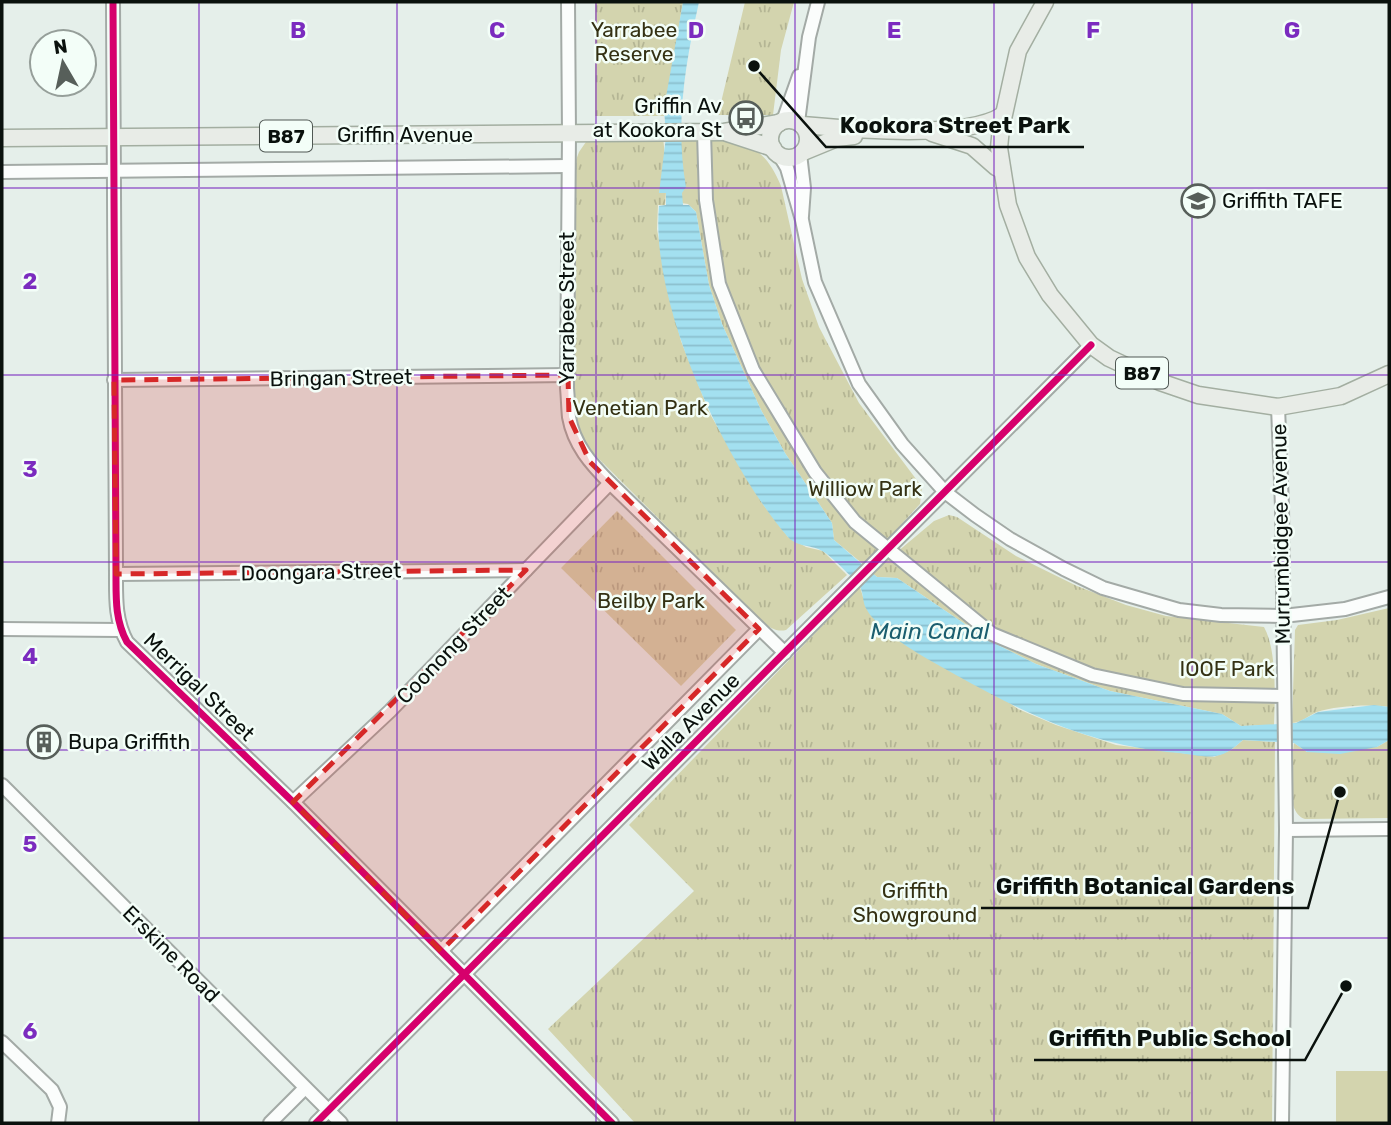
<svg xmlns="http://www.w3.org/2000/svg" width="1391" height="1125" viewBox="0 0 1391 1125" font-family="Rubik,sans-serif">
	<defs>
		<pattern id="park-tufts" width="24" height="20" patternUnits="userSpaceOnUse" patternTransform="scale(1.75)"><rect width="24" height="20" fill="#d3d4ae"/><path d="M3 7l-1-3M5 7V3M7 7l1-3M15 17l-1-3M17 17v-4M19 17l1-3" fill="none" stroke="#b4b594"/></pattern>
		<pattern id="water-rules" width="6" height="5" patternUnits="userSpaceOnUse" patternTransform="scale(1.75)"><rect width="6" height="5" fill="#a3e0f0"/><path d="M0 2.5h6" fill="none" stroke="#8bbfcd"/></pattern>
	</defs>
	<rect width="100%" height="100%" fill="#e5efea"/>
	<g fill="url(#park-tufts)">
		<polygon points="595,2 683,2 664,116 595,116"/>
		<polygon points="745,2 794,2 781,50 773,115 718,115"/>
		<path d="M663,137l3,29 -7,27 7,-1 -1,13h-7l-1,24 8,49 16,63 29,73 52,89 26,34 18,10 17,4 24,24 -61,55c-16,4 -29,-14 -40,-24l-154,-154 -8,-12 -6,-14 -5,-41v-217l6,-16 9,-13z"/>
		<path d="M715,138c36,4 52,14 66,48l21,93 17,48 40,76 63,84 -2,17 -56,61 -30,-25 -2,-17 -47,-70 -24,-43 -39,-86 -13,-39 -13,-73 -8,-8 -7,-1v-64z"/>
		<polygon points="617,511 736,630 681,686 561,568"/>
		<path d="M949,515l8,2 59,39 61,30 49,19 40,11 98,11c13,23 11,72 10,98l-33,1 -19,-12 -112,-23 -74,-27 -46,-23 -93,-63 -20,-1 -5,-4 62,-52z"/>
		<polygon points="860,587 863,597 1018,709 1056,725 1116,745 1214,757 1231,750 1243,740 1275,742 1272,1123 635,1123 548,1029 694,891 629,825"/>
		<path d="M1389,608v99c-19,-3 -54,-1 -72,5 -9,4 -15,10 -25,11l3,-93 3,-5 39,-5z"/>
		<path d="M1389,740v78l-84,1c-22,-7 -13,-57 -11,-76l13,9 70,-5z"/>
	</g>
	<rect fill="#d3d4ae" x="1336" y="1071" width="53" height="52"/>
	<path fill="url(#water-rules)" d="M683,2h16c-14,63 -24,121 -13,185l-4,6 1,12h6l7,7 13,73 13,39 39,86 24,43 47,70 2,17 43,37 20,1 93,63 46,23 74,27 112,23 19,12 55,-3 22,-11 56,-7 15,2v33l-12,7 -37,7 -33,-2 -13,-9 -51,-3c-8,7 -16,14 -27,16 -11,2 -26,-2 -37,-3 -86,-7 -149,-37 -223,-78 -26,-15 -53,-28 -75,-49 -4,-4 -11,-10 -14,-16 -5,-7 -3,-18 -8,-25 -7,-8 -26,-27 -35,-33 -12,-8 -27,-4 -37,-16 -63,-74 -137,-232 -128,-330l7,-1v-12h-7l7,-56 -2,-29z"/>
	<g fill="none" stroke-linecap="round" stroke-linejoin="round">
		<defs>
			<g id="minor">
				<path d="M113,2l3,572c0,24 -1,46 11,68l166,160 319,321"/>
				<path d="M568,2l1,132 -2,254c1,10 1,19 2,29 5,28 22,47 41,66l175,170"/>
				<polyline points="783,121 799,76"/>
				<polyline points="798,122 809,37 818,2"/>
				<polyline points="704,132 706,200 719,284 753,370 815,472 855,522 992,634 1092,675 1183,694 1284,696"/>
				<polyline points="778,153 787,168 802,220 815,282 859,384 902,444 945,492 975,515 1010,539 1064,569 1103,588 1179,610 1221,615 1283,616 1345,609 1389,597"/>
				<polyline points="800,154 804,188 802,216"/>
				<polyline points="2,172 568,166"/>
				<polyline points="114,380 568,375"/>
				<polyline points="1278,407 1282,507 1286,830 1282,1123"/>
				<polyline points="116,574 526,570"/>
				<polyline points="2,629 120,630"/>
				<polyline points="2,785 341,1123"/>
				<polyline points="293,802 390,711 610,483"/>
				<polyline points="1286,830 1389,829"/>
				<polyline points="441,951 759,629"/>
				<polyline points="2,1042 52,1090 60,1107 58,1123"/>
				<polyline points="270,1123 305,1088"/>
				<polyline points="316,1123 1091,345"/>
			</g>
			<g id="major">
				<polyline points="1045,2 1018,51 1001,128 999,148 1008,205 1027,257 1050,295 1091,345 1109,358 1160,382 1198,395 1278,407 1341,396 1389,374"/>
				<circle cx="789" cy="139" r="19"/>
				<path d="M802,125c46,4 164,15 201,-10"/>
				<polyline points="727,133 773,148"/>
				<polyline points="932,133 972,146 996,167 1002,170"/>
				<polyline points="2,138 724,132 779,123"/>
				<polyline points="803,152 837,138 854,136"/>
			</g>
		</defs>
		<use href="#minor" stroke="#a3aaa6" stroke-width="16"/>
		<use href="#major" stroke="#a3aea1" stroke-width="19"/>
		<use href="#minor" stroke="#fbfdfc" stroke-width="12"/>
		<use href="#major" stroke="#e8ece7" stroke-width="16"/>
		<defs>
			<g id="cycleway">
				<path d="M113,2l3,572c0,24 -1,46 11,68l166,160 319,321"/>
				<polyline points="316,1123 1091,345"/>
			</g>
		</defs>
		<use href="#cycleway" stroke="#f3fef8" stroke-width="11"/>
		<use href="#cycleway" stroke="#d6006c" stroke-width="7"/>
	</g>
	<path fill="#d62828" fill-opacity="0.2" stroke="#d62828" stroke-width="5" stroke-dasharray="14 9" stroke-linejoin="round" d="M568,375l1,42 21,45 169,167 -318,322 -148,-149 233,-232 -410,4 -2,-194z"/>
	<path fill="none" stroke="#7b2cbf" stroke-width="2" stroke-opacity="0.55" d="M199,2v1121M397,2v1121M596,2v1121M795,2v1121M994,2v1121M1192,2v1121M2,188h1387M2,375h1387M2,562h1387M2,750h1387M2,938h1387"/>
	<defs>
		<symbol id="bus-ring" viewBox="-11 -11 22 22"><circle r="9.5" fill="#f3fef8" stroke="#575f5a" stroke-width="1.5"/><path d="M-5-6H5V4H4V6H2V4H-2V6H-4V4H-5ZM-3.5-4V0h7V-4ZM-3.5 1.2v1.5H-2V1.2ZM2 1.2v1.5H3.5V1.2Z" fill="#575f5a"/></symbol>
		<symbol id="university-ring" viewBox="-11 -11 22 22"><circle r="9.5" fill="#f3fef8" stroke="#575f5a" stroke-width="1.5"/><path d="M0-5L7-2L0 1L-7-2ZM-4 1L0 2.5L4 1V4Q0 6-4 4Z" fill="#575f5a"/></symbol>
		<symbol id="building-ring" viewBox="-11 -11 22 22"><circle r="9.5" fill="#f3fef8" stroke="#575f5a" stroke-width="1.5"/><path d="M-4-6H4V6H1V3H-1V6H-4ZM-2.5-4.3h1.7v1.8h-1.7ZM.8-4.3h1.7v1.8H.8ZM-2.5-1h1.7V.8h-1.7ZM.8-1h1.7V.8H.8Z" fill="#575f5a"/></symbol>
	</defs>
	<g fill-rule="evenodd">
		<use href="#bus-ring" x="727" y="99" width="38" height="38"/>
		<use href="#university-ring" x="1179" y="182" width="38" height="38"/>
		<use href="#building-ring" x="25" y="723" width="38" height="38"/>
	</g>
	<g text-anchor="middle" stroke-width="5" stroke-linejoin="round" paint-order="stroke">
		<g fill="#f3fef8" stroke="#505854" stroke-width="2">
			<rect x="260" y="120.5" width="52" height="31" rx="5"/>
			<rect x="1116" y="357.5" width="52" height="31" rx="5"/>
		</g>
		<g font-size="19" font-weight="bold" fill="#0a110d">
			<text x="286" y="143">B87</text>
			<text x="1142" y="380">B87</text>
		</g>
		<g font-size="21" fill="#343113" stroke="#f3fef8">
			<text x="634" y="37">Yarrabee<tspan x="634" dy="24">Reserve</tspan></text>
			<text x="640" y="415">Venetian Park</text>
			<text x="865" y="496">Williow Park</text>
			<text x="651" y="608">Beilby Park</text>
			<text x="1227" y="676">IOOF Park</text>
			<text x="915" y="898">Griffith<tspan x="915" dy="24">Showground</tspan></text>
		</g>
		<g font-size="21" fill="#0a110d" stroke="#f3fef8" text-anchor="start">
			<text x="722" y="113" text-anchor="end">Griffin Av<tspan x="722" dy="24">at Kookora St</tspan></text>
			<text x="1222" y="208">Griffith TAFE</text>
			<text x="68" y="749">Bupa Griffith</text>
		</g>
		<g font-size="21" fill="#0a110d" stroke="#f3fef8">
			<text x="405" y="142">Griffin Avenue</text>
			<text transform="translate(567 308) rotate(-90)" y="7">Yarrabee Street</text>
			<text transform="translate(341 378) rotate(-1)" y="7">Bringan Street</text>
			<text transform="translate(1281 534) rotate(-91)" y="7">Murrumbidgee Avenue</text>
			<text transform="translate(321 572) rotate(-1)" y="7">Doongara Street</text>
			<text transform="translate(454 645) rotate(-46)" y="7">Coonong Street</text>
			<text transform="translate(199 687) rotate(44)" y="7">Merrigal Street</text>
			<text transform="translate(691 722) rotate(-45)" y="7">Walla Avenue</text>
			<text transform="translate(171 954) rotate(45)" y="7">Erskine Road</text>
		</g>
		<g font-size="23" font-style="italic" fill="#1a5e6f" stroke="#f3fef8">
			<text x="930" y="639">Main Canal</text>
		</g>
	</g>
	<g font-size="23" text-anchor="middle" font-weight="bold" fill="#7b2cbf" stroke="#f3fef8" stroke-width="5" stroke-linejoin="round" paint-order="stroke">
		<text x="298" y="38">B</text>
		<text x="497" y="38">C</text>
		<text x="696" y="38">D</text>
		<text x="894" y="38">E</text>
		<text x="1093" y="38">F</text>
		<text x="1292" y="38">G</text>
		<text x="30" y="289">2</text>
		<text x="30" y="477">3</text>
		<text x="30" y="664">4</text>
		<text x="30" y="852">5</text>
		<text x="30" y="1039">6</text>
	</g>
	<path fill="none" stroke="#0a110d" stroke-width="2.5" d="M754 66L826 147H1084M1340 792L1308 908H981M1346 986L1305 1060H1034"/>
	<g fill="#0a110d" stroke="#f3fef8" stroke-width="2.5">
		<circle cx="754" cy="66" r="7"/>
		<circle cx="1340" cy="792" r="7"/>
		<circle cx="1346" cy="986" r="7"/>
	</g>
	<g font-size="23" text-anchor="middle" font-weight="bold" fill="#0a110d" stroke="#f3fef8" stroke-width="5" stroke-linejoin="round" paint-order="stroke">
		<text x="955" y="133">Kookora Street Park</text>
		<text x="1145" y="894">Griffith Botanical Gardens</text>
		<text x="1170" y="1046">Griffith Public School</text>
	</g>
	<rect width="1391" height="1125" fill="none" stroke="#0a110d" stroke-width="7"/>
	<g transform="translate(63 63) rotate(351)"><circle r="33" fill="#f3fef8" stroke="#969f9a" stroke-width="2"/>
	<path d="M0-5L12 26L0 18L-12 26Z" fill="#575f5a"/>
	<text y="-10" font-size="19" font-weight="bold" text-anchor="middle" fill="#0a110d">N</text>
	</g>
</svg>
